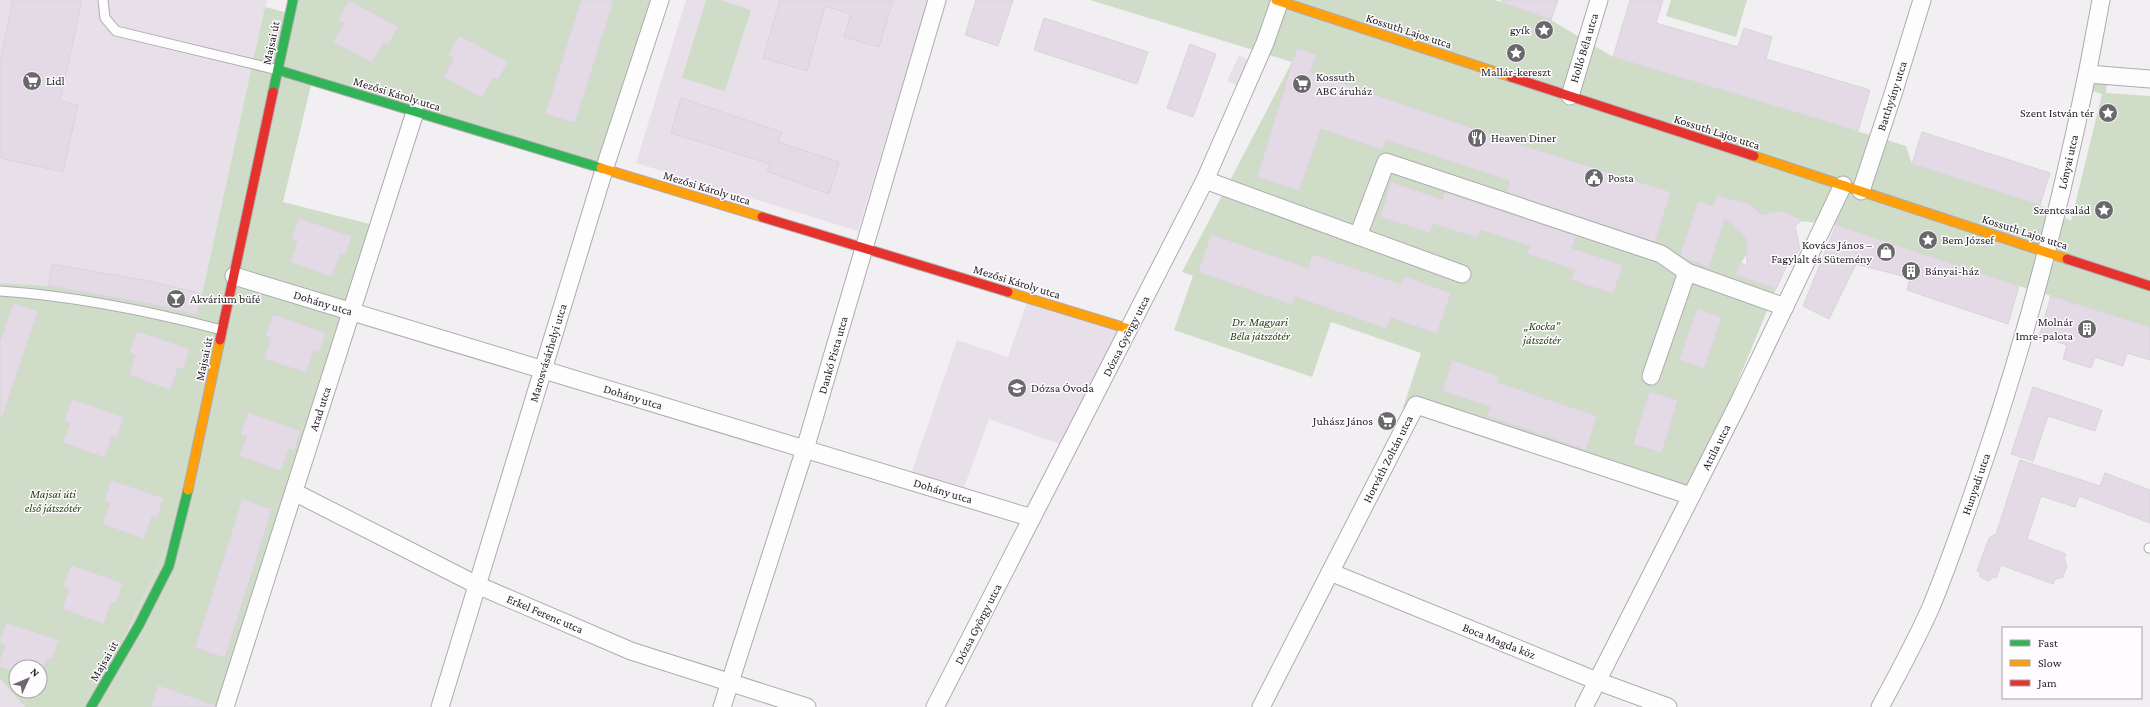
<svg xmlns="http://www.w3.org/2000/svg" width="2150" height="707" viewBox="0 0 2150 707" font-family="'Crimson Pro',serif">
	<rect width="100%" height="100%" fill="#f2eff3"/>
	<g fill="#e7e0e9">
		<polygon points="0,0 267,0 202,294 154,282 52,265 49,286 0,283"/>
		<polygon points="686,0 928,0 858,231 636,163"/>
		<polygon points="1239,55 1249,60 1237,86 1227,81"/>
		<polygon points="1027,302 1122,332 1065,446 989,419 962,493 910,477 957,340 1008,357"/>
		<polygon points="0,679 25,707 0,707"/>
	</g>
	<g fill="#cfddc8" fill-rule="evenodd">
		<path d="M294,0h366l-56,169 -292,-88 -29,121 95,24 -153,481h-133l88,-185 -89,185h-66l-25,-28v-396l49,3 3,-22 102,18 48,12 63,-287 24,6zM16,667h24v24h-24z"/>
		<polygon points="706,0 720,0 751,10 725,91 682,78"/>
		<path d="M1090,0h405l56,20 62,37 293,89 6,18 128,41 31,16 31,-127 -17,-5 2,-8 20,2 -1,10 44,3v231l-131,-41 -183,-61 -36,-4 -17,-10 -11,1 -10,4 -4,-4 -12,26 2,13 -13,24 41,14 -86,208 -287,-89 18,-55 -90,-31 -19,55 -138,-47 19,-54 -11,-4 110,-210zM1297,48l19,7 -6,17 -18,-10zM1717,195l27,22 -31,-11z"/>
		<polygon points="1671,0 1747,0 1736,37 1666,16"/>
	</g>
	<g fill="#e3dae6" stroke="#d7d5d8">
		<polygon points="13,0 82,0 60,101 78,105 63,172 0,158 0,62"/>
		<polygon points="349,0 398,27 388,45 383,43 372,63 333,42 344,23 338,20"/>
		<polygon points="581,0 614,0 575,123 545,114"/>
		<polygon points="780,0 893,0 879,47 844,37 851,14 825,6 807,71 763,58"/>
		<polygon points="976,0 1013,0 998,46 965,35"/>
		<polygon points="1502,0 1558,0 1551,20 1501,2"/>
		<polygon points="1630,0 1663,0 1656,23 1738,47 1744,28 1772,37 1766,59 1870,90 1858,131 1613,57"/>
		<polygon points="1044,18 1148,52 1137,84 1034,50"/>
		<polygon points="459,35 508,62 498,80 493,78 482,98 443,77 454,58 448,55"/>
		<polygon points="1190,44 1216,54 1193,117 1167,108"/>
		<polygon points="1297,48 1317,55 1310,72 1521,145 1671,192 1655,242 1506,192 1510,181 1386,140 1382,150 1321,129 1299,191 1257,177"/>
		<polygon points="681,98 782,132 778,142 839,162 829,194 767,171 770,164 671,133"/>
		<polygon points="1922,132 2050,173 2040,205 1912,164"/>
		<polygon points="1391,182 1442,199 1444,192 1576,236 1572,248 1623,265 1613,294 1571,280 1575,270 1527,254 1530,246 1481,230 1478,238 1433,224 1430,233 1380,217"/>
		<polygon points="1717,195 1752,205 1761,215 1772,212 1783,211 1802,220 1795,226 1800,250 1788,263 1776,289 1735,275 1740,263 1747,265 1746,238 1725,219 1709,267 1686,259 1680,255 1698,201 1713,206"/>
		<polygon points="299,218 352,236 345,256 340,254 332,277 290,262 297,241 291,239"/>
		<polygon points="1836,225 2019,286 2008,324 1907,290 1910,278 1856,264 1829,319 1803,306"/>
		<polygon points="1211,234 1308,268 1312,254 1401,284 1404,276 1451,293 1437,334 1391,318 1387,329 1295,297 1292,305 1198,272"/>
		<polygon points="52,264 154,282 202,294 197,315 150,304 49,286"/>
		<polygon points="2051,296 2150,327 2150,360 2127,353 2123,366 2095,357 2091,368 2063,359 2067,345 2039,336"/>
		<polygon points="13,303 38,311 2,418 0,417 0,342"/>
		<polygon points="1697,308 1722,317 1704,369 1679,360"/>
		<polygon points="273,314 326,333 319,353 314,351 306,373 264,359 271,338 265,336"/>
		<polygon points="137,331 190,349 183,369 178,368 170,390 129,375 135,355 129,352"/>
		<polygon points="1452,360 1499,376 1497,382 1597,416 1586,450 1487,416 1490,407 1442,391"/>
		<polygon points="2033,387 2102,410 2095,431 2048,416 2033,461 2011,454"/>
		<polygon points="1649,391 1678,400 1662,453 1633,444"/>
		<polygon points="72,399 124,417 117,438 112,436 105,458 63,443 70,423 64,420"/>
		<polygon points="248,412 301,431 294,451 289,449 281,471 239,456 247,436 240,434"/>
		<polygon points="2020,460 2100,486 2105,473 2150,490 2150,523 2079,496 2075,507 2041,496 2027,539 2066,554 2064,558 2067,566 2063,577 2055,579 2053,584 2001,565 1996,578 1993,577 1989,581 1980,577 1980,572 1977,571 1989,538 1996,534"/>
		<polygon points="111,480 164,498 157,518 152,517 144,539 102,524 110,504 104,501"/>
		<polygon points="242,499 272,509 225,658 195,648"/>
		<polygon points="71,565 123,583 116,603 111,602 104,624 62,609 69,589 63,586"/>
		<polygon points="6,622 59,640 52,660 47,659 40,679 40,667 16,667 16,672 0,667 0,660 5,646 0,644 0,640"/>
		<polygon points="158,685 215,705 215,707 151,707"/>
	</g>
	<g fill="none" stroke-linecap="round" stroke-linejoin="round">
		<defs>
			<g id="lane">
				<polyline points="103,0 105,18 116,31 278,70"/>
				<path d="M0,291c76,5 149,20 222,39"/>
				<polyline points="2149,548 2150,548"/>
			</g>
			<g id="street">
				<polyline points="2088,74 2150,79"/>
				<polyline points="1570,96 1599,0"/>
				<polyline points="1205,180 1462,274"/>
				<polyline points="1861,191 1894,91 1922,0"/>
				<polyline points="1358,236 1386,162 1661,254 1687,272 1785,307"/>
				<polyline points="234,276 1032,518"/>
				<polyline points="1651,376 1687,272"/>
				<polyline points="294,492 477,585 631,651 807,707"/>
				<polyline points="1330,572 1597,681 1668,707"/>
				<polyline points="225,707 415,112"/>
				<polyline points="440,707 604,170 660,0"/>
				<polyline points="722,707 805,449 937,0"/>
				<polyline points="935,707 1205,180 1265,43 1280,0"/>
				<polyline points="1261,707 1416,405 1691,496"/>
				<polyline points="1584,707 1739,402 1843,185"/>
				<path d="M1880,707c18,-33 36,-66 51,-100 19,-46 35,-93 51,-140 52,-152 91,-309 119,-467"/>
			</g>
			<g id="fast">
				<polyline points="278,70 601,168"/>
				<polyline points="273,92 293,0"/>
				<polyline points="91,707 139,625 169,566 188,490"/>
			</g>
			<g id="slow">
				<polyline points="1276,0 1511,77"/>
				<polyline points="1754,156 2067,259"/>
				<polyline points="601,168 762,217"/>
				<polyline points="1008,292 1129,329"/>
				<polyline points="188,490 220,340"/>
			</g>
			<g id="jam">
				<polyline points="1511,77 1754,156"/>
				<polyline points="762,217 1008,292"/>
				<polyline points="2067,259 2150,286"/>
				<polyline points="220,340 273,92"/>
			</g>
		</defs>
		<use href="#lane" stroke="#aeabae" stroke-width="11"/>
		<use href="#street" stroke="#aeabae" stroke-width="19"/>
		<use href="#fast" stroke="#aeabae" stroke-width="11"/>
		<use href="#slow" stroke="#aeabae" stroke-width="11"/>
		<use href="#jam" stroke="#aeabae" stroke-width="11"/>
		<use href="#lane" stroke="#fdfdfd" stroke-width="9"/>
		<use href="#street" stroke="#fdfdfd" stroke-width="17"/>
		<use href="#fast" stroke="#30b455" stroke-width="9"/>
		<use href="#slow" stroke="#ff9f0a" stroke-width="9"/>
		<use href="#jam" stroke="#e5322d" stroke-width="9"/>
	</g>
	<defs>
		<symbol id="sight-disc" viewBox="-11 -11 22 22"><circle r="9.5" fill="#6a686a" stroke="#fffcff"/><path d="M0-6L1.8-2.2L6-1.7L2.9 1.2L3.7 5.4L0 3.3L-3.7 5.4L-2.9 1.2L-6-1.7L-1.8-2.2Z" fill="#fff"/></symbol>
		<symbol id="supermarket-disc" viewBox="-11 -11 22 22"><circle r="9.5" fill="#6a686a" stroke="#fffcff"/><path d="M-6-5.5h2.5l.6 2H6L4.5 2H-2.5L-4.4-4H-6ZM-1.5 3.2a1.3 1.3 0 1 0 .1 0ZM3 3.2a1.3 1.3 0 1 0 .1 0Z" fill="#fff"/></symbol>
		<symbol id="restaurant-disc" viewBox="-11 -11 22 22"><circle r="9.5" fill="#6a686a" stroke="#fffcff"/><path d="M-5-6h1v4h1v-4h1v4h1v-4h1v5L-1.5 .5V6h-2V.5L-5-1ZM5-6V6H3V1.5H1.5Q1.5-4 5-6Z" fill="#fff"/></symbol>
		<symbol id="civic-disc" viewBox="-11 -11 22 22"><circle r="9.5" fill="#6a686a" stroke="#fffcff"/><path d="M-.6-6.5H3V-4.5H.6V-3L4-1V1h2V6H-6V1h2V-1L-.6-3ZM-1.2 2.5V6h2.4V2.5Z" fill="#fff"/></symbol>
		<symbol id="shop-disc" viewBox="-11 -11 22 22"><circle r="9.5" fill="#6a686a" stroke="#fffcff"/><path d="M-5-2.5h2.3a2.7 3.5 0 0 1 5.4 0H5L5.5 6h-11ZM-1.5-2.5h3a1.5 2.3 0 0 0-3 0Z" fill="#fff"/></symbol>
		<symbol id="building-disc" viewBox="-11 -11 22 22"><circle r="9.5" fill="#6a686a" stroke="#fffcff"/><path d="M-4-6H4V6H1V3H-1V6H-4ZM-2.5-4.3h1.7v1.8h-1.7ZM.8-4.3h1.7v1.8H.8ZM-2.5-1h1.7V.8h-1.7ZM.8-1h1.7V.8H.8Z" fill="#fff"/></symbol>
		<symbol id="bar-disc" viewBox="-11 -11 22 22"><circle r="9.5" fill="#6a686a" stroke="#fffcff"/><path d="M-6-5H6L.8 .8V4.5H3.5V6h-7V4.5H-.8V.8Z" fill="#fff"/></symbol>
		<symbol id="school-disc" viewBox="-11 -11 22 22"><circle r="9.5" fill="#6a686a" stroke="#fffcff"/><path d="M0-5L7-2L0 1L-7-2ZM-4 1L0 2.5L4 1V4Q0 6-4 4Z" fill="#fff"/></symbol>
	</defs>
	<g fill-rule="evenodd">
		<use href="#sight-disc" x="1533" y="19" width="22" height="22"/>
		<use href="#sight-disc" x="1505" y="42" width="22" height="22"/>
		<use href="#supermarket-disc" x="21" y="70" width="22" height="22"/>
		<use href="#supermarket-disc" x="1291" y="73" width="22" height="22"/>
		<use href="#sight-disc" x="2097" y="102" width="22" height="22"/>
		<use href="#restaurant-disc" x="1466" y="127" width="22" height="22"/>
		<use href="#civic-disc" x="1583" y="167" width="22" height="22"/>
		<use href="#sight-disc" x="2093" y="199" width="22" height="22"/>
		<use href="#sight-disc" x="1917" y="229" width="22" height="22"/>
		<use href="#shop-disc" x="1875" y="241" width="22" height="22"/>
		<use href="#building-disc" x="1900" y="260" width="22" height="22"/>
		<use href="#bar-disc" x="165" y="288" width="22" height="22"/>
		<use href="#building-disc" x="2076" y="318" width="22" height="22"/>
		<use href="#school-disc" x="1006" y="377" width="22" height="22"/>
		<use href="#supermarket-disc" x="1376" y="410" width="22" height="22"/>
	</g>
	<g text-anchor="middle" stroke-width="3" stroke-linejoin="round" paint-order="stroke">
		<g font-size="12" fill="#211f21" stroke="#fffcff" text-anchor="start">
			<text x="1530" y="34" text-anchor="end">gyík</text>
			<text x="1516" y="76" text-anchor="middle">Mallár-kereszt</text>
			<text x="1316" y="81">Kossuth<tspan x="1316" dy="14">ABC áruház</tspan></text>
			<text x="46" y="85">Lidl</text>
			<text x="2094" y="117" text-anchor="end">Szent István tér</text>
			<text x="1491" y="142">Heaven Diner</text>
			<text x="1608" y="182">Posta</text>
			<text x="2090" y="214" text-anchor="end">Szentcsalád</text>
			<text x="1942" y="244">Bem József</text>
			<text x="1872" y="249" text-anchor="end">Kovács János –<tspan x="1872" dy="14">Fagylalt és Sütemény</tspan></text>
			<text x="1925" y="275">Bányai-ház</text>
			<text x="190" y="303">Akvárium büfé</text>
			<text x="2073" y="326" text-anchor="end">Molnár<tspan x="2073" dy="14">Imre-palota</tspan></text>
			<text x="1031" y="392">Dózsa Óvoda</text>
			<text x="1373" y="425" text-anchor="end">Juhász János</text>
		</g>
		<g font-size="12" fill="#211f21" stroke="#fffcff">
			<text transform="translate(1409 31) rotate(18)" y="4">Kossuth Lajos utca</text>
			<text transform="translate(271 43) rotate(-78)" y="4">Majsai út</text>
			<text transform="translate(1584 48) rotate(-73)" y="4">Holló Béla utca</text>
			<text transform="translate(397 94) rotate(17)" y="4">Mezősi Károly utca</text>
			<text transform="translate(1892 96) rotate(-72)" y="4">Batthyány utca</text>
			<text transform="translate(1717 132) rotate(18)" y="4">Kossuth Lajos utca</text>
			<text transform="translate(2068 162) rotate(-77)" y="4">Lónyai utca</text>
			<text transform="translate(707 188) rotate(17)" y="4">Mezősi Károly utca</text>
			<text transform="translate(2025 232) rotate(18)" y="4">Kossuth Lajos utca</text>
			<text transform="translate(1017 282) rotate(17)" y="4">Mezősi Károly utca</text>
			<text transform="translate(323 303) rotate(17)" y="4">Dohány utca</text>
			<text transform="translate(1126 336) rotate(-63)" y="4">Dózsa György utca</text>
			<text transform="translate(548 353) rotate(-73)" y="4">Marosvásárhelyi utca</text>
			<text transform="translate(833 355) rotate(-74)" y="4">Dankó Pista utca</text>
			<text transform="translate(204 359) rotate(-78)" y="4">Majsai út</text>
			<text transform="translate(633 397) rotate(17)" y="4">Dohány utca</text>
			<text transform="translate(320 409) rotate(-72)" y="4">Arad utca</text>
			<text transform="translate(1716 447) rotate(-63)" y="4">Attila utca</text>
			<text transform="translate(1388 459) rotate(-63)" y="4">Horváth Zoltán utca</text>
			<text transform="translate(1976 484) rotate(-71)" y="4">Hunyadi utca</text>
			<text transform="translate(943 491) rotate(17)" y="4">Dohány utca</text>
			<text transform="translate(545 614) rotate(23)" y="4">Erkel Ferenc utca</text>
			<text transform="translate(978 624) rotate(-63)" y="4">Dózsa György utca</text>
			<text transform="translate(1499 641) rotate(22)" y="4">Boca Magda köz</text>
			<text transform="translate(104 661) rotate(-60)" y="4">Majsai út</text>
		</g>
		<g font-size="12" font-style="italic" fill="#22420d" stroke="#fffcff">
			<text x="1260" y="326">Dr. Magyari<tspan x="1260" dy="14">Béla játszótér</tspan></text>
			<text x="1542" y="330">„Kocka”<tspan x="1542" dy="14">játszótér</tspan></text>
			<text x="53" y="498">Majsai úti<tspan x="53" dy="14">első játszótér</tspan></text>
		</g>
	</g>
	<rect x="2002" y="627" width="140" height="72" fill="#fffcff" stroke="#a6a4a6"/>
	<rect x="2010" y="640" width="20" height="6" fill="#30b455" stroke="#a6a4a6"/>
	<text x="2038" y="647" font-size="12" fill="#211f21">Fast</text>
	<rect x="2010" y="660" width="20" height="6" fill="#ff9f0a" stroke="#a6a4a6"/>
	<text x="2038" y="667" font-size="12" fill="#211f21">Slow</text>
	<rect x="2010" y="680" width="20" height="6" fill="#e5322d" stroke="#a6a4a6"/>
	<text x="2038" y="687" font-size="12" fill="#211f21">Jam</text>
	<g transform="translate(28 679) rotate(46)"><circle r="19" fill="#fffcff" stroke="#a6a4a6"/>
	<path d="M0-3L7 15L0 10L-7 15Z" fill="#6a686a"/>
	<text y="-6" font-size="11" font-weight="bold" text-anchor="middle" fill="#211f21">N</text>
	</g>
</svg>
